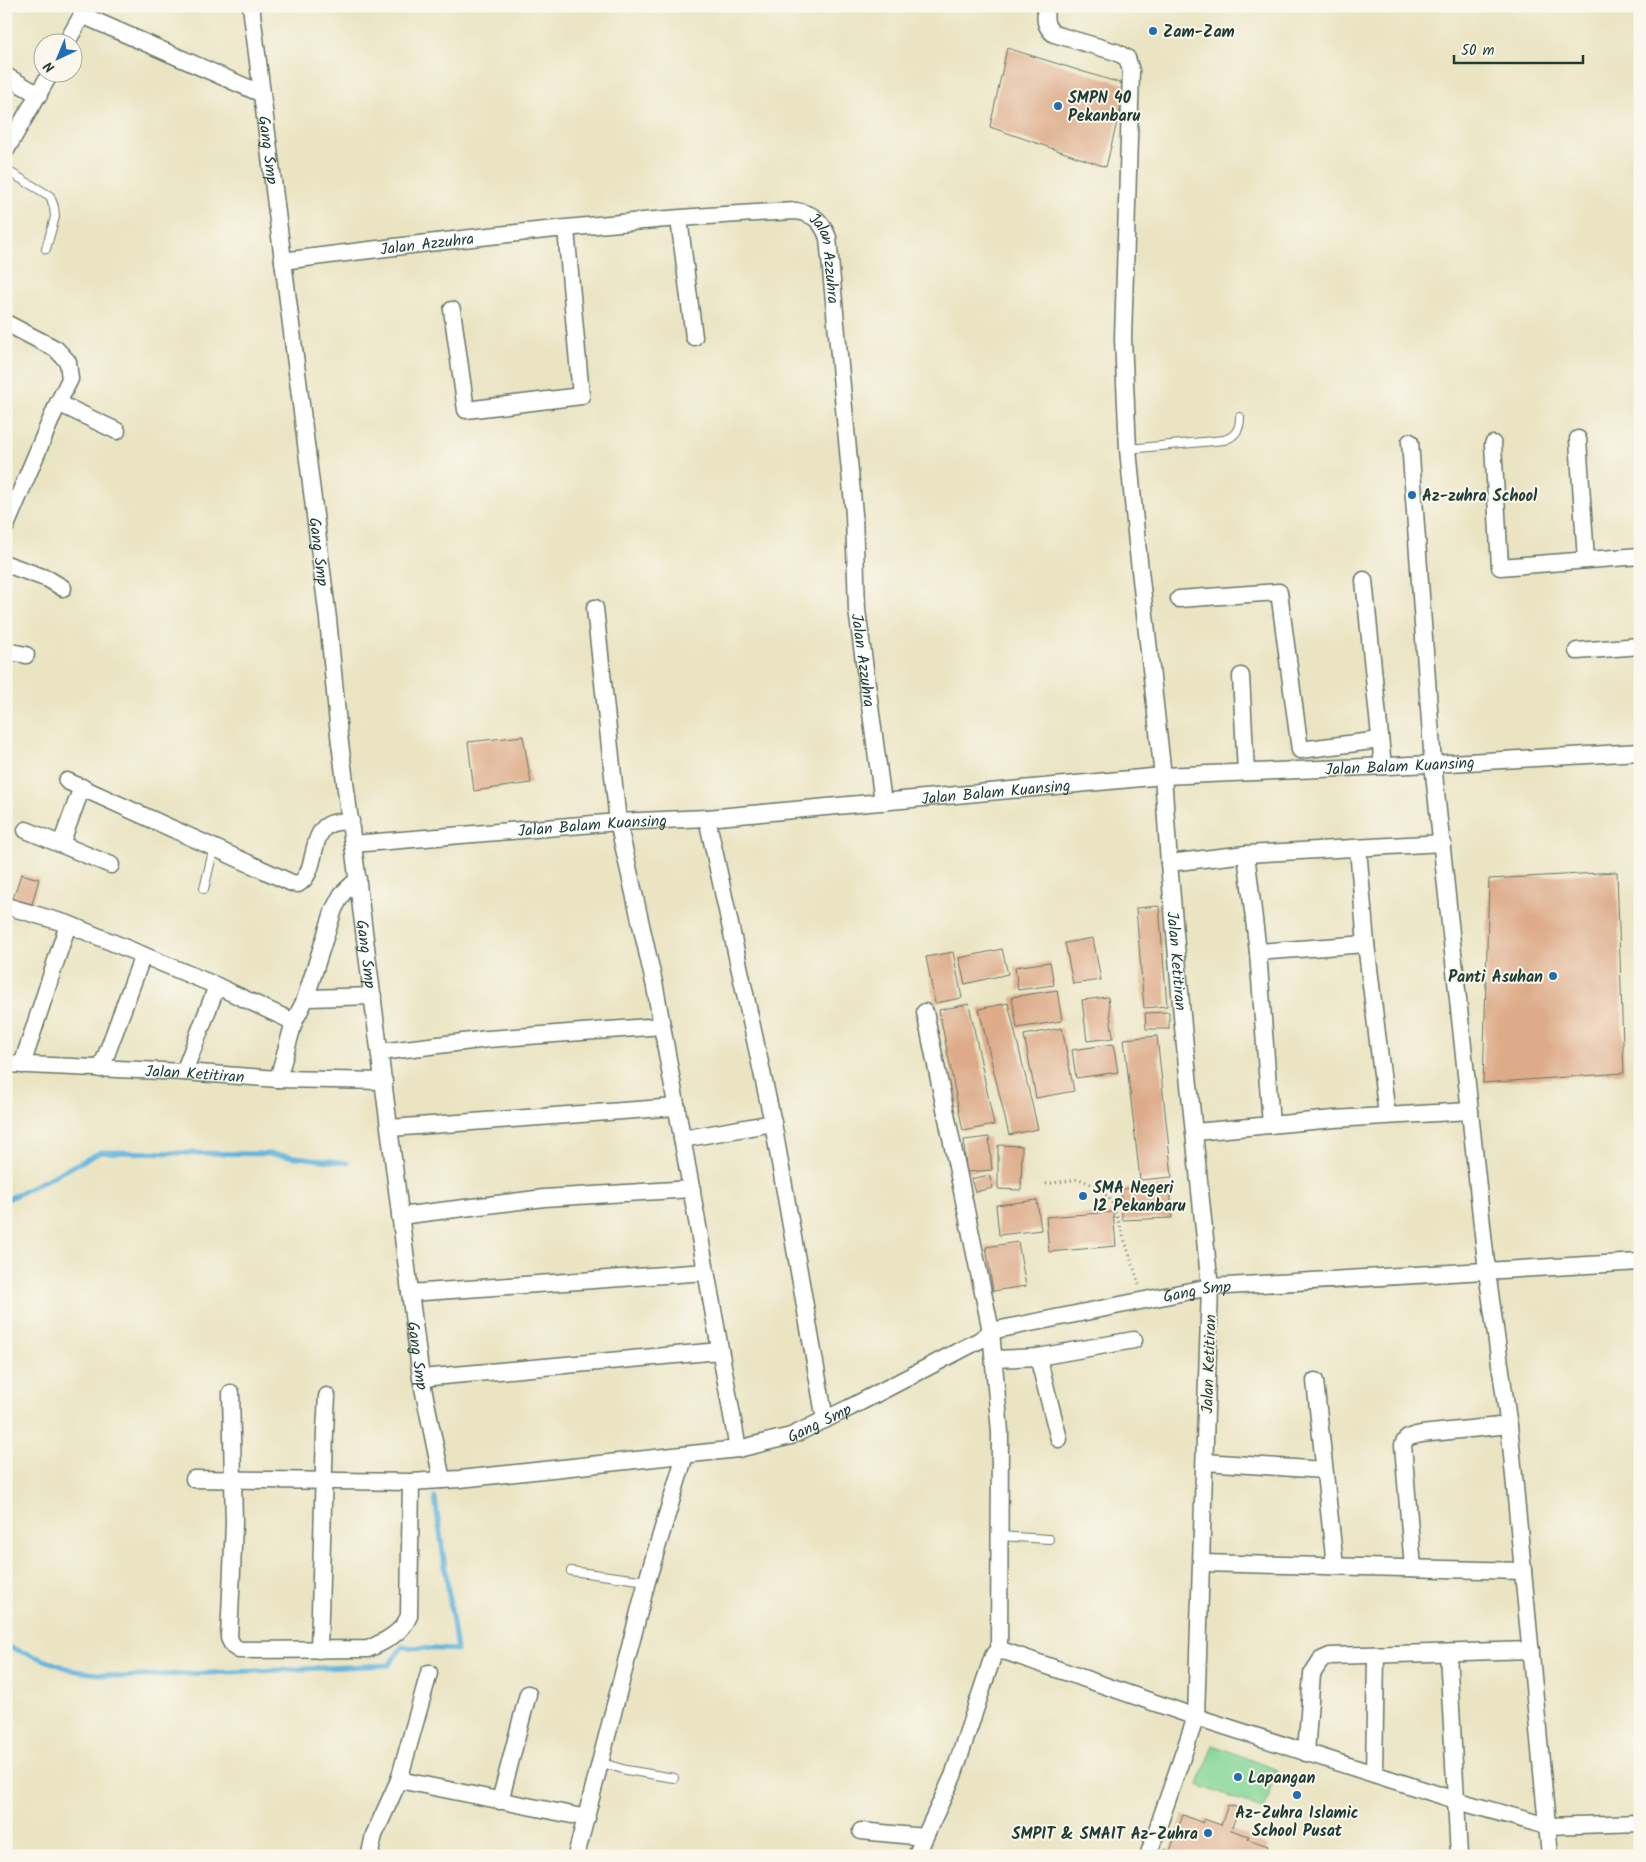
<svg xmlns="http://www.w3.org/2000/svg" width="1646" height="1862" viewBox="0 0 1646 1862" font-family="Kalam,sans-serif">
	<rect width="100%" height="100%" fill="#fbf7ec"/>
	<filter id="ink" filterUnits="userSpaceOnUse"><feTurbulence type="fractalNoise" baseFrequency=".02" numOctaves="2"/><feDisplacementMap in="SourceGraphic" scale="10" xChannelSelector="R" yChannelSelector="G"/><feConvolveMatrix kernelMatrix="1 2 1 2 8 2 1 2 1" color-interpolation-filters="sRGB"/></filter>
	<filter id="wash" filterUnits="userSpaceOnUse"><feTurbulence type="fractalNoise" baseFrequency=".0096" numOctaves="4" result="noise"/><feDisplacementMap in="SourceGraphic" scale="20" xChannelSelector="R" yChannelSelector="G"/><feGaussianBlur stdDeviation="1.12" result="paint"/><feColorMatrix in="noise" values="0 0 0 0 0 0 0 0 0 0 0 0 0 0 0 0 0 1.4 0 .05"/><feComposite in="paint" operator="in"/></filter>
	<g filter="url(#wash)">
		<rect width="100%" height="100%" fill="#eae4c3"/>
		<polygon fill="#84d697" stroke="#528a66" points="1213,1745 1278,1770 1264,1810 1198,1785"/>
		<g fill="none" stroke-linecap="round" stroke-linejoin="round">
			<g stroke="#62b4dd" stroke-width="5">
				<polyline points="6,1200 101,1152 271,1154 347,1163"/>
				<polyline points="6,1646 75,1671 121,1677 389,1665 402,1647 457,1650 435,1498"/>
			</g>
		</g>
		<g id="blocks">
			<g fill="#ddab89">
				<polygon points="1007,48 1126,85 1106,167 990,127"/>
				<polygon points="523,736 531,783 474,791 468,742"/>
				<polygon points="1617,872 1624,1073 1483,1083 1489,879"/>
				<polygon points="21,874 39,879 32,904 13,899"/>
				<polygon points="1159,906 1167,1006 1144,1008 1136,908"/>
				<polygon points="1093,938 1101,980 1073,984 1065,943"/>
				<polygon points="1002,949 1008,974 965,984 959,958"/>
				<polygon points="953,952 962,998 935,1003 926,957"/>
				<polygon points="1050,962 1054,985 1018,990 1015,967"/>
				<polygon points="1057,990 1062,1021 1017,1028 1012,997"/>
				<polygon points="1108,997 1113,1038 1087,1041 1082,1000"/>
				<polygon points="1008,1003 1038,1129 1009,1135 979,1009"/>
				<polygon points="969,1004 994,1125 963,1131 939,1010"/>
				<polygon points="1169,1012 1169,1029 1146,1029 1145,1013"/>
				<polygon points="1062,1028 1074,1091 1036,1098 1024,1035"/>
				<polygon points="1157,1036 1172,1177 1140,1180 1124,1039"/>
				<polygon points="1113,1044 1118,1072 1076,1078 1072,1050"/>
				<polygon points="989,1137 992,1170 966,1172 964,1140"/>
				<polygon points="998,1145 1022,1146 1021,1190 998,1189"/>
				<polygon points="989,1175 993,1188 975,1192 971,1179"/>
				<polygon points="1170,1186 1172,1218 1122,1220 1121,1189"/>
				<polygon points="1037,1200 1041,1230 999,1235 996,1205"/>
				<polygon points="1113,1212 1116,1246 1049,1252 1046,1217"/>
				<polygon points="1018,1242 1026,1286 993,1291 986,1247"/>
				<polygon points="1228,1805 1239,1808 1231,1830 1249,1836 1248,1839 1268,1846 1265,1856 1163,1856 1165,1849 1170,1851 1183,1815 1203,1823 1204,1819 1221,1825"/>
			</g>
		</g>
	</g>
	<g filter="url(#ink)">
		<use href="#blocks" fill-opacity="0" stroke="#676" stroke-width="1"/>
		<g fill="none" stroke-linecap="round" stroke-linejoin="round">
			<defs>
				<g id="lane">
					<polyline points="6,170 50,196 54,207 55,217 46,249"/>
					<path d="M1128,449l96,-9c12,-4 16,-11 16,-23"/>
					<polyline points="204,889 214,847"/>
					<polyline points="999,1536 1049,1539"/>
					<polyline points="571,1571 647,1581"/>
					<polyline points="599,1762 626,1770 674,1778"/>
				</g>
				<g id="street">
					<path id="s1" d="M251,6l77,613 11,116 82,643 21,102 18,-1 278,-30 53,-13 58,-28 131,-68 11,-9 219,-44 430,-25"/>
					<path id="s2" d="M1046,6c-1,12 -2,20 8,28l62,18 11,6 4,13 -8,268 5,110 9,94 26,233 6,87 14,164 27,260 -14,430 -48,139"/>
					<polyline points="82,15 262,94"/>
					<polyline points="67,42 87,6"/>
					<polyline points="6,76 39,95"/>
					<polyline points="6,150 51,72"/>
					<polyline points="679,219 694,337"/>
					<path id="s3" d="M283,261c171,-22 341,-42 513,-50 18,3 26,10 32,27l26,276 3,96 26,192"/>
					<polyline points="452,310 466,410 581,396 566,229"/>
					<polyline points="6,323 56,349 68,362 70,379 58,403 6,526"/>
					<polyline points="58,403 117,431"/>
					<polyline points="1578,439 1586,560"/>
					<polyline points="1410,442 1433,764 1487,1272 1510,1434 1550,1856"/>
					<polyline points="1493,444 1500,567 1640,556"/>
					<polyline points="6,564 48,579 63,588"/>
					<polyline points="1364,580 1383,766"/>
					<polyline points="1179,599 1279,592 1300,750 1380,740"/>
					<polyline points="595,608 618,822 655,987 738,1449"/>
					<polyline points="6,651 26,655"/>
					<polyline points="1577,651 1640,646"/>
					<polyline points="1241,676 1246,772"/>
					<path d="M67,781l225,102 6,1c20,-11 11,-48 30,-59 7,-4 15,-3 23,-4"/>
					<polyline points="707,818 773,1123 825,1420"/>
					<polyline points="26,830 111,865"/>
					<polyline points="61,844 82,787"/>
					<path id="s4" d="M353,844l265,-22 89,-4 456,-42 270,-12 207,-12"/>
					<polyline points="1358,848 1366,944 1387,1115"/>
					<polyline points="1246,854 1258,952 1271,1125"/>
					<polyline points="1169,863 1246,854 1443,843"/>
					<polyline points="6,906 68,924 217,986 294,1022 305,1000 309,998 373,996"/>
					<polyline points="1258,952 1366,944"/>
					<polyline points="305,1000 334,909 342,894 358,879"/>
					<polyline points="925,1012 991,1331 1000,1432 999,1651"/>
					<polyline points="380,1052 488,1039 662,1026"/>
					<path id="s5" d="M6,1064l178,8 94,7 106,2"/>
					<polyline points="22,1065 68,924"/>
					<polyline points="101,1069 143,955"/>
					<polyline points="184,1072 217,986"/>
					<polyline points="278,1079 294,1022"/>
					<polyline points="390,1128 677,1107"/>
					<polyline points="1195,1132 1334,1119 1470,1111"/>
					<polyline points="682,1139 773,1123"/>
					<polyline points="400,1216 544,1198 692,1189"/>
					<polyline points="410,1293 706,1272"/>
					<polyline points="1038,1357 1059,1439"/>
					<polyline points="994,1359 1038,1357 1134,1340"/>
					<polyline points="421,1378 720,1351"/>
					<polyline points="1315,1381 1335,1566"/>
					<path d="M231,1393l3,130 -5,115 4,8 6,4 129,-1c16,-7 34,-16 41,-33l2,-134"/>
					<polyline points="1205,1462 1324,1470"/>
					<polyline points="194,1479 411,1482 442,1480"/>
					<polyline points="1202,1563 1523,1571"/>
					<path d="M1413,1568l-10,-123c3,-9 10,-9 18,-11l88,-9"/>
					<polyline points="319,1650 325,1431 327,1396"/>
					<polyline points="1448,1653 1459,1856"/>
					<polyline points="1306,1753 1312,1674 1321,1660 1330,1656 1531,1650"/>
					<polyline points="1374,1774 1376,1655"/>
					<polyline points="399,1780 587,1818"/>
					<polyline points="500,1801 528,1694"/>
					<polyline points="861,1831 924,1837"/>
					<polyline points="372,1856 370,1853 374,1835 399,1780 429,1673"/>
					<polyline points="576,1856 647,1581 685,1455"/>
					<polyline points="916,1856 953,1776 993,1656 999,1651 1007,1652 1196,1717 1458,1801 1547,1826 1640,1823"/>
				</g>
			</defs>
			<use href="#lane" stroke="#676" stroke-width="10"/>
			<use href="#street" stroke="#676" stroke-width="19"/>
			<polyline stroke="#676" stroke-width="3" stroke-dasharray="1 4" stroke-linecap="butt" points="1046,1184 1079,1179 1098,1187 1112,1202 1140,1287"/>
			<use href="#lane" stroke="#fff" stroke-width="8"/>
			<use href="#street" stroke="#fff" stroke-width="16"/>
		</g>
	</g>
	<g fill="#1f6fb2" stroke="#fbf7ec" stroke-width="2">
		<circle cx="1153" cy="31" r="5"/>
		<circle cx="1058" cy="106" r="5"/>
		<circle cx="1412" cy="495" r="5"/>
		<circle cx="1553" cy="976" r="5"/>
		<circle cx="1083" cy="1196" r="5"/>
		<circle cx="1238" cy="1777" r="5"/>
		<circle cx="1297" cy="1795" r="5"/>
		<circle cx="1208" cy="1833" r="5"/>
	</g>
	<g text-anchor="middle" stroke-width="4" stroke-linejoin="round" paint-order="stroke">
		<g font-size="16" font-weight="bold" fill="#1f3d34" stroke="#fbf7ec" text-anchor="start">
			<text x="1163" y="37">Zam-Zam</text>
			<text x="1068" y="103">SMPN 40<tspan x="1068" dy="18">Pekanbaru</tspan></text>
			<text x="1422" y="501">Az-zuhra School</text>
			<text x="1543" y="982" text-anchor="end">Panti Asuhan</text>
			<text x="1093" y="1193">SMA Negeri<tspan x="1093" dy="18">12 Pekanbaru</tspan></text>
			<text x="1248" y="1783">Lapangan</text>
			<text x="1297" y="1818" text-anchor="middle">Az-Zuhra Islamic<tspan x="1297" dy="18">School Pusat</tspan></text>
			<text x="1198" y="1839" text-anchor="end">SMPIT &amp; SMAIT Az-Zuhra</text>
		</g>
		<g font-size="16" fill="#1f3d34" stroke="#fbf7ec">
			<text dy="6" stroke="none"><textPath href="#s1" startOffset="145">Gang Smp</textPath></text>
			<text dy="6" stroke="none"><textPath href="#s3" startOffset="145">Jalan Azzuhra</textPath></text>
			<text dy="6" stroke="none"><textPath href="#s3" startOffset="579">Jalan Azzuhra</textPath></text>
			<text dy="6" stroke="none"><textPath href="#s1" startOffset="550">Gang Smp</textPath></text>
			<text dy="6" stroke="none"><textPath href="#s3" startOffset="984">Jalan Azzuhra</textPath></text>
			<text dy="6" stroke="none"><textPath href="#s4" startOffset="1050">Jalan Balam Kuansing</textPath></text>
			<text dy="6" stroke="none"><textPath href="#s4" startOffset="645">Jalan Balam Kuansing</textPath></text>
			<text dy="6" stroke="none"><textPath href="#s4" startOffset="240">Jalan Balam Kuansing</textPath></text>
			<text dy="6" stroke="none"><textPath href="#s1" startOffset="955">Gang Smp</textPath></text>
			<text dy="6" stroke="none"><textPath href="#s2" startOffset="1014">Jalan Ketitiran</textPath></text>
			<text dy="6" stroke="none"><textPath href="#s5" startOffset="189">Jalan Ketitiran</textPath></text>
			<text dy="6" stroke="none"><textPath href="#s1" startOffset="2275">Gang Smp</textPath></text>
			<text dy="6" stroke="none"><textPath href="#s1" startOffset="1360">Gang Smp</textPath></text>
			<text transform="translate(1208 1364) rotate(-88)" y="6">Jalan Ketitiran</text>
			<text dy="6" stroke="none"><textPath href="#s1" startOffset="1870">Gang Smp</textPath></text>
		</g>
	</g>
	<rect width="1646" height="1862" fill="none" stroke="#fbf7ec" stroke-width="25"/>
	<g transform="translate(58 58) rotate(224)"><circle r="24" fill="#fbf7ec" stroke="#a3ada2"/>
	<path d="M0-4L9 19L0 12L-9 19Z" fill="#1f6fb2"/>
	<text y="-8" font-size="14" font-weight="bold" text-anchor="middle" fill="#1f3d34">N</text>
	</g>
	<path d="M1454 55v8h129v-8" fill="none" stroke="#1f3d34" stroke-width="2.5"/>
	<text x="1461" y="55" font-size="15" fill="#1f3d34" stroke="#fbf7ec" stroke-width="4" paint-order="stroke">50 m</text>
</svg>
